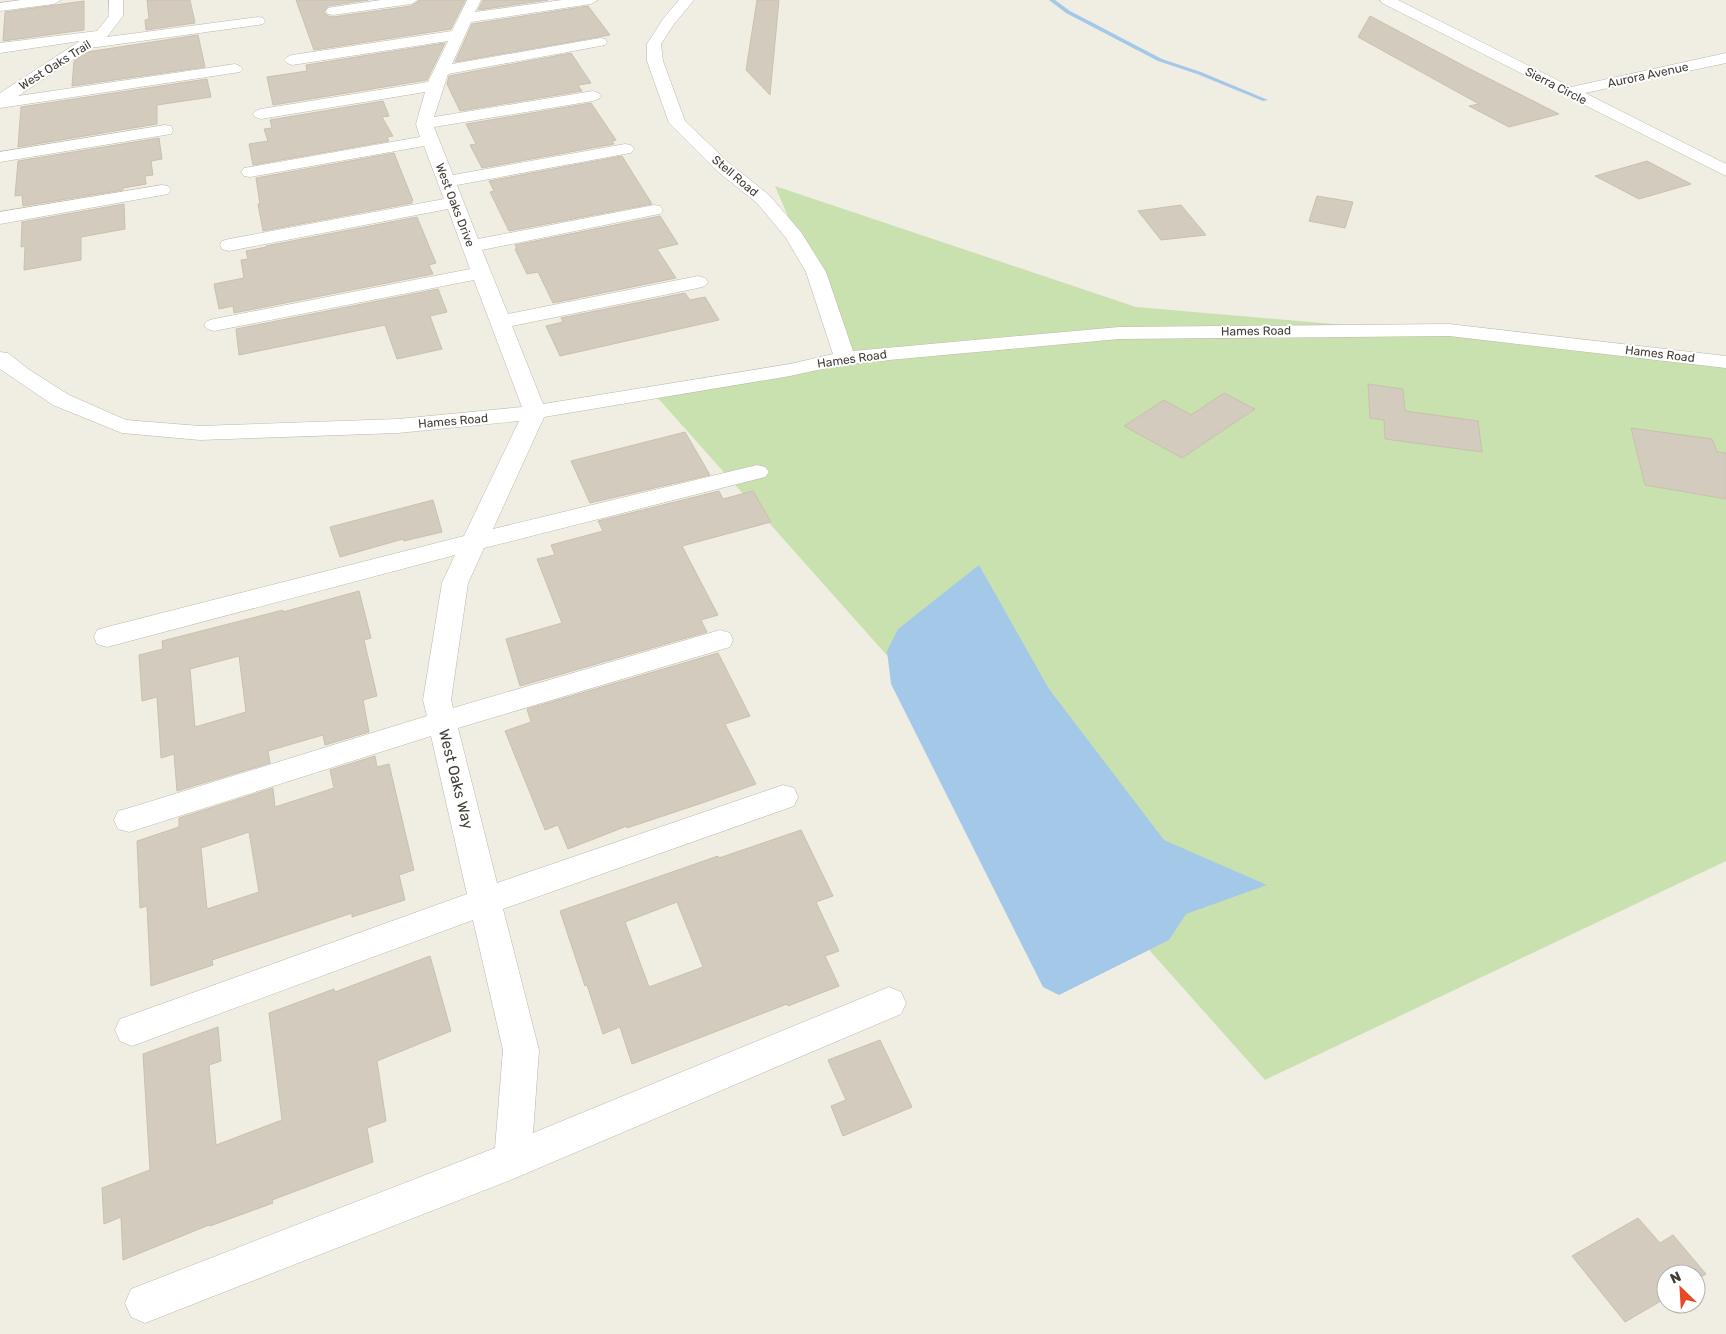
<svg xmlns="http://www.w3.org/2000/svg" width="1726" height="1334" viewBox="0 0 1726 1334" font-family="Rubik,sans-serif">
	<rect width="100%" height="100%" fill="#f0ede3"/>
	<polygon fill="#c8e1af" points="775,186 1136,307 1726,358 1726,861 1265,1080 648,387 847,354"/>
	<polygon fill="#a4c9e8" points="979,565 1049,689 1164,840 1267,885 1186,914 1169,940 1059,995 1043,987 891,684 887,651 898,629"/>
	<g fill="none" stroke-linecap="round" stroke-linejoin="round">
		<polygon fill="#a4c9e8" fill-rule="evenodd" points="1049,0 1055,0 1070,11 1162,59 1201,72 1268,100 1263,101 1197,74 1158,61 1066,13"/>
	</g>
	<g fill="#d3cbbd" stroke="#cac0ae" fill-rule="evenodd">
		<polygon points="147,0 190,0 195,23 146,30 145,20 149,19"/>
		<polygon points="296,0 368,0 328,6 324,12 328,16 333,17 411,6 420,0 465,0 451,29 314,50"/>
		<polygon points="483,0 548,0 478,10"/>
		<polygon points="757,0 779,0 770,95 746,70"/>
		<polygon points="84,1 84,30 3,41 5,12"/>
		<polygon points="588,6 610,35 455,62 472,24"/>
		<polygon points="1370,16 1468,68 1559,114 1509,127 1469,106 1479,104 1358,37"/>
		<polygon points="198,35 205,67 72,86 74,61 87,52"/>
		<polygon points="445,43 427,80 273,105 267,77 307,71 306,65"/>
		<polygon points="571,53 591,83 578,85 582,91 460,111 447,84 449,76"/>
		<polygon points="207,79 211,97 157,105 157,124 18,147 21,107"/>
		<polygon points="383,101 389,116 382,117 393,136 387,137 389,141 253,165 249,144 268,141 264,129 272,128 270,120"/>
		<polygon points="591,103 616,140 612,141 614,144 482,168 470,145 476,144 466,124"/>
		<polygon points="159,138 162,159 151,161 153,175 145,176 146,184 123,188 123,190 23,206 22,195 15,196 18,161"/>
		<polygon points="394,153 413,201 411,201 412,203 263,231 258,204 260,204 256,178"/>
		<polygon points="622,156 652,204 509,231 490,192 494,191 489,181"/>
		<polygon points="1647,161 1691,184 1639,199 1595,176"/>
		<polygon points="1317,196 1353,202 1345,228 1309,221"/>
		<polygon points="124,204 125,229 81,237 81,260 24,270 25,246 21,247 22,222"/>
		<polygon points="1181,205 1206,235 1161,240 1138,211"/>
		<polygon points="660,216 678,244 657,249 676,278 553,303 538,272 527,274 515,249 517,249 515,245"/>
		<polygon points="417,217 436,263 429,265 433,274 234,313 233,306 219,309 214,284 244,278 241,260 248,259 246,251 266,247 266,246"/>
		<polygon points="438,289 447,312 430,316 442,349 397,359 385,325 239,355 236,329"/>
		<polygon points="685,293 690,300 705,297 719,320 560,356 546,326 563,322 561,318"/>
		<polygon points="1368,384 1403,389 1405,411 1478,421 1482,452 1385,439 1384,420 1370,418"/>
		<polygon points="1224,393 1255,409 1182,458 1124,426 1164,400 1191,415"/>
		<polygon points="1631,428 1712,439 1717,452 1726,453 1726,499 1645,485"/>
		<polygon points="685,432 710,475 590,503 571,461"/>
		<polygon points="719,491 723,499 753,491 771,522 682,546 718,615 701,620 707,632 520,686 506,639 562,623 537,559 555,555 551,545 603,531 598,521"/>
		<polygon points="433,500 442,532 404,541 403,539 340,557 330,527"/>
		<path d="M359,591l12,47 -7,2 13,56 -14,4 6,32 -44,13 -2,-10 -55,16 2,12 -93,28 -3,-37 -13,4 -4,-61 -15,4 -3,-46 24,-6 -1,-8 121,-31v2zM239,656l7,56 -51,15 -5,-58z"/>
		<polygon points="718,653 750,716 725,724 756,784 705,802 627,828 627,826 568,849 558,825 545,830 505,731 531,722 527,709"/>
		<path d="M375,756l2,11 12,-3 25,106 -15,5 6,25 -53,17v-4l-140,47 1,5 -62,21 -4,-80 -7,2 -3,-67 42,-14v-9l94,-30 2,19 59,-19 -4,-18zM249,832l10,60 -52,17 -6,-61z"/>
		<path d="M801,830l32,66 -17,6 23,49 -14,5 14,30 -51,20 -1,-2 -155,60 -12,-37 -17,7 -16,-49 -2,1 -25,-75 158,-55 1,2zM677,902l26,65 -54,20 -24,-65z"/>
		<polygon points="430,956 451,1031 377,1061 386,1121 367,1128 373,1162 272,1200 273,1203 210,1226 209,1225 123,1260 121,1217 104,1224 102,1188 150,1170 143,1054 218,1027 221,1061 209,1065 216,1145 282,1120 269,1013 334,989 335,992"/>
		<polygon points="880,1040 912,1107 843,1136 831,1106 846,1100 828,1060"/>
		<polygon points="1638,1218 1660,1243 1673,1235 1706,1274 1696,1280 1696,1274 1666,1274 1666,1298 1625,1322 1572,1256"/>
	</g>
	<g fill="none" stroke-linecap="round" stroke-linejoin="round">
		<defs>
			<g id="minor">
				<polygon points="21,0 61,0 54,4 0,11 0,3"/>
				<polygon points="109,0 123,0 123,16 107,37 258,17 263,18 265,21 263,24 258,25 90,48 18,96 235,64 240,66 243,69 240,72 0,108 0,93 80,41 0,53 0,43 97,31 109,16"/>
				<polygon points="381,0 418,0 411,4 333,15 328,14 326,11 328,8 333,7"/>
				<polygon points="467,0 481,0 475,12 562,0 598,0 591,4 471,22 452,64 600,38 605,39 607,42 605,45 600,46 448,74 434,117 593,91 599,93 601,96 599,99 593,101 434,127 453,175 625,144 631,145 634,149 631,153 625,154 457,185 478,239 654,205 660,206 663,210 660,214 654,215 482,250 508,314 698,276 705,278 708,282 705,286 698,288 512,326 543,404 790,364 833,354 806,272 786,238 757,203 717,171 669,123 647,61 647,44 663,19 679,0 694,0 674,24 661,44 663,61 685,121 729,163 769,195 801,232 826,272 853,351 1119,327 1449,324 1726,356 1726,368 1449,336 1119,339 845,364 790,376 544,417 493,529 757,465 765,467 769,472 765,477 484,548 468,583 451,700 453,708 720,630 730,633 733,640 730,647 458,728 497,883 783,785 794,788 798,797 794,806 503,909 539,1050 533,1133 889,987 901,992 906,1003 901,1014 513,1179 145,1323 131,1317 125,1303 131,1289 495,1148 503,1050 473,920 132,1046 120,1041 115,1030 120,1019 467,894 431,736 129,832 118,829 114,820 118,811 129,808 427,716 423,700 442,583 455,555 107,647 97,644 94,637 97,630 107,627 464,536 519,421 398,433 200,440 122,433 53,405 0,369 0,352 8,353 28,369 69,395 126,420 200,426 398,419 522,407 474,280 214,331 207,329 204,325 207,321 214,319 470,269 448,209 229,251 222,249 220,245 222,241 229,239 444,199 424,146 250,177 244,176 241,172 244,168 250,167 420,137 416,124 425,92 261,119 255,117 253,114 255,111 261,109 428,82 448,41 292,65 287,63 284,60 287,57 292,55 452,31"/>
				<polygon points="1380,0 1398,0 1571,87 1726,53 1726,63 1585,93 1726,164 1726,176 1382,3"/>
				<polygon points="165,125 171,126 173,130 171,134 0,162 0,152"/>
				<polygon points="162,185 168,186 171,190 168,194 0,224 0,212"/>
			</g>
		</defs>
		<use href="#minor" stroke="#bdb7aa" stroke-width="1"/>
		<use href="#minor" fill="#fff" fill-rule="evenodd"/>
	</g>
	<g text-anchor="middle" stroke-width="4" stroke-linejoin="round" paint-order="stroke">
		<g font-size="12" fill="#413d34" stroke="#fff">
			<text transform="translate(55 65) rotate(-32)" y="4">West Oaks Trail</text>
			<text transform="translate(1648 75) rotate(-12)" y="4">Aurora Avenue</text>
			<text transform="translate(1556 86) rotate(27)" y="4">Sierra Circle</text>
			<text transform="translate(735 176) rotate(40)" y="4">Stell Road</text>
			<text transform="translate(455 205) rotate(69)" y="4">West Oaks Drive</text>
			<text transform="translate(1256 331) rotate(-1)" y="4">Hames Road</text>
			<text transform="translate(1660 354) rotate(7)" y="4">Hames Road</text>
			<text transform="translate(852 359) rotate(-8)" y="4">Hames Road</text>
			<text transform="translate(453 421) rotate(-5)" y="4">Hames Road</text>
		</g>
		<g font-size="15" fill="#413d34" stroke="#fff">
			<text transform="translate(456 779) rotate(76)" y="5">West Oaks Way</text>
		</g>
	</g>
	<g transform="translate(1681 1289) rotate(335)"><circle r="24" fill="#ffffff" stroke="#b3b1ae"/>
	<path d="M0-4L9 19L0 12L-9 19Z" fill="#e64924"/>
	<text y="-8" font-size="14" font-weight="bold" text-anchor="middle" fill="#413d34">N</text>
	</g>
</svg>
